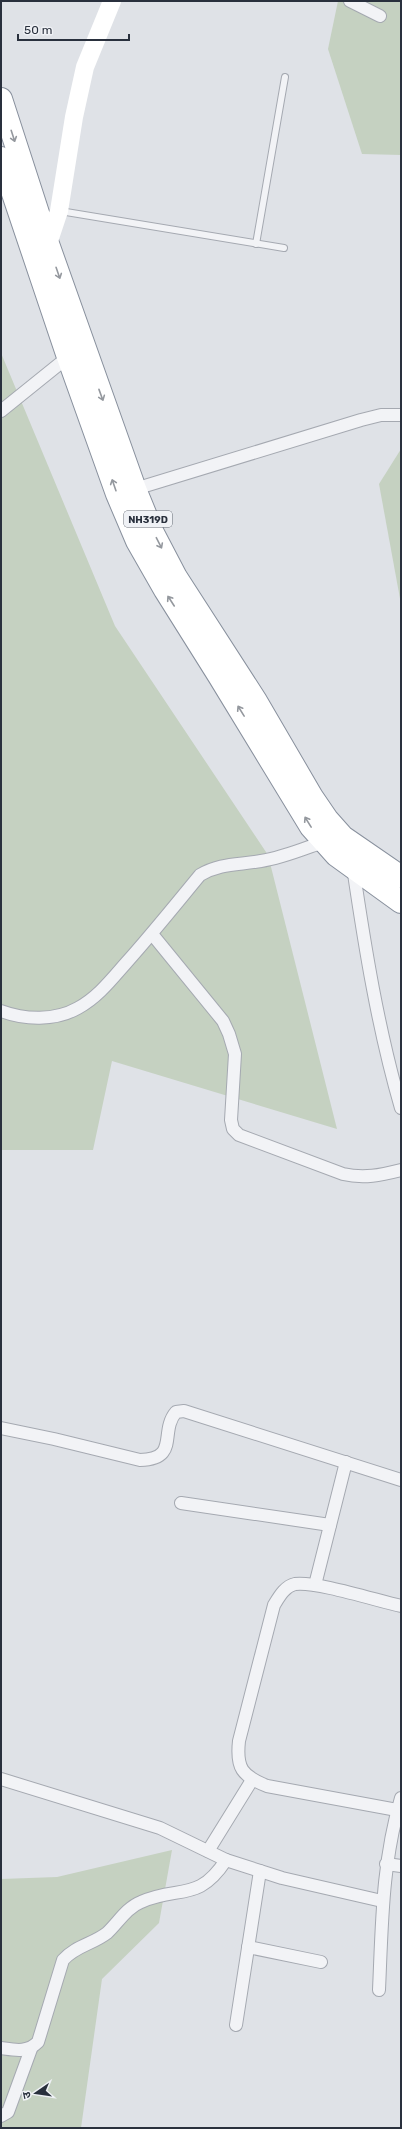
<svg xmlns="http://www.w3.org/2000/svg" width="402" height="2129" viewBox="0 0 402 2129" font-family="Rubik,'Noto Sans Devanagari',sans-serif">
	<rect width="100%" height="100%" fill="#dfe2e7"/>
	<g fill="#c5d1c1">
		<polygon points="338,1 401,1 401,155 362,154 328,49"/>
		<polygon points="1,353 115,626 268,855 337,1129 112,1061 93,1150 1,1150"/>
		<polygon points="401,449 401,604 379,484"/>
		<polygon points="172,1850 159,1923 102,1979 81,2128 1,2128 1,1879 57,1877"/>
	</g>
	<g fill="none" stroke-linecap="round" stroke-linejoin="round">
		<defs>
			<g id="lane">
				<polyline points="60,211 284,248"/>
				<polyline points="256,244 285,77"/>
			</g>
			<g id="street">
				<polyline points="350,1 380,16"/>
				<polyline points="1,411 68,357"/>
				<polyline points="135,489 361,420 381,415 401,415"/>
				<path d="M353,867c12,81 25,162 48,241"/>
				<path d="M152,934l71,87 6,13 6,20 -4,66 2,9 6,6 104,39c21,5 38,1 58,-4"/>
				<path d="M1,1011c24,9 54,10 77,-3 20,-11 33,-28 48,-45 26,-29 50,-59 74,-88 20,-12 39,-10 61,-14 21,-3 42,-12 62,-19"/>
				<path d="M1,1428l53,11 86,21c40,-1 19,-28 36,-48l8,-1 217,69"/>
				<polyline points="181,1503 330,1525"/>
				<polyline points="315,1585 346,1462"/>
				<polyline points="1,1779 160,1828 226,1860 282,1878 382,1901"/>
				<path d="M397,1810l-130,-24c-25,-10 -31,-18 -28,-45l35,-136c5,-8 11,-19 21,-21 21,-3 83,17 106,22"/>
				<polyline points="208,1851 252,1780"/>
				<polyline points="386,1864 401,1866"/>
				<polyline points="248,1947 321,1962"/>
				<path d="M379,1990c3,-67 3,-127 22,-192"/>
				<polyline points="236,2025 260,1871"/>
				<path d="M1,2048c14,2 26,5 37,-6l25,-82c12,-14 30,-16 44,-27 11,-10 19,-25 34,-31 38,-17 57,1 85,-42"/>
				<polyline points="1,2116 8,2112 31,2049"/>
			</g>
			<g id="highway">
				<polyline points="1,99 48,244 135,489 153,533 176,577 256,701 312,797 327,819 343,837 401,877"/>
				<polyline points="1,158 68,357 117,494 137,541 165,590 219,676 311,827 336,855 401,902"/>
			</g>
		</defs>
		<use href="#lane" stroke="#a5a9b1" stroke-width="8"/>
		<use href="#street" stroke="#a5a9b1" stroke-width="14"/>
		<use href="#highway" stroke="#88909d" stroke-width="24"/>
		<use href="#lane" stroke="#f2f3f6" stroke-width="6"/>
		<use href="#street" stroke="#f2f3f6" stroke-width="12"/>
		<polyline stroke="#fff" stroke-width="18" points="48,244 59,211 74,117 85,67 112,1"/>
		<use href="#highway" stroke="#fff" stroke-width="22"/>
	</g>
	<defs><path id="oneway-shaft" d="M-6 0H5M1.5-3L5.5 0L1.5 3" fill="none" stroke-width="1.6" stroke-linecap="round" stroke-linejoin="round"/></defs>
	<g stroke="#94989e">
		<use href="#oneway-shaft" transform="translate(13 136) rotate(72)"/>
		<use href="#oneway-shaft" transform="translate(58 273) rotate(71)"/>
		<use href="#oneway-shaft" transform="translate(101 395) rotate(70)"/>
		<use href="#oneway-shaft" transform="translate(114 485) rotate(-109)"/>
		<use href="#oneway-shaft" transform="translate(159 543) rotate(63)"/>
		<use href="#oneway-shaft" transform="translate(171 601) rotate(-123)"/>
		<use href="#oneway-shaft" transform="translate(241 711) rotate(-122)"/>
		<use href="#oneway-shaft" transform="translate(308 822) rotate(-122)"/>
	</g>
	<g text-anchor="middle" stroke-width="4" stroke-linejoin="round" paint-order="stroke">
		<rect fill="#eff1f5" stroke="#646a74" stroke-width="1" x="124" y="511" width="48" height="16" rx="3"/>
		<g font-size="10" font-weight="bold" fill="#29303d">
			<text x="148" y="523">NH319D</text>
		</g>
	</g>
	<rect width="402" height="2129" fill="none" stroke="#29303d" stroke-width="4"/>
	<g transform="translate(36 2093) rotate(257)" stroke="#eff1f5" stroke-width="3" paint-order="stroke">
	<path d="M0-3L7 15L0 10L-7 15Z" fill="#29303d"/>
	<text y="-6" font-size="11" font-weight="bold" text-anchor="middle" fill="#29303d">उ</text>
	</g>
	<path d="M18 34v6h111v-6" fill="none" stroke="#29303d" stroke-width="2"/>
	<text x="24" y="34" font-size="12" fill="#29303d" stroke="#eff1f5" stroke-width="3" paint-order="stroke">50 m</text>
</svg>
